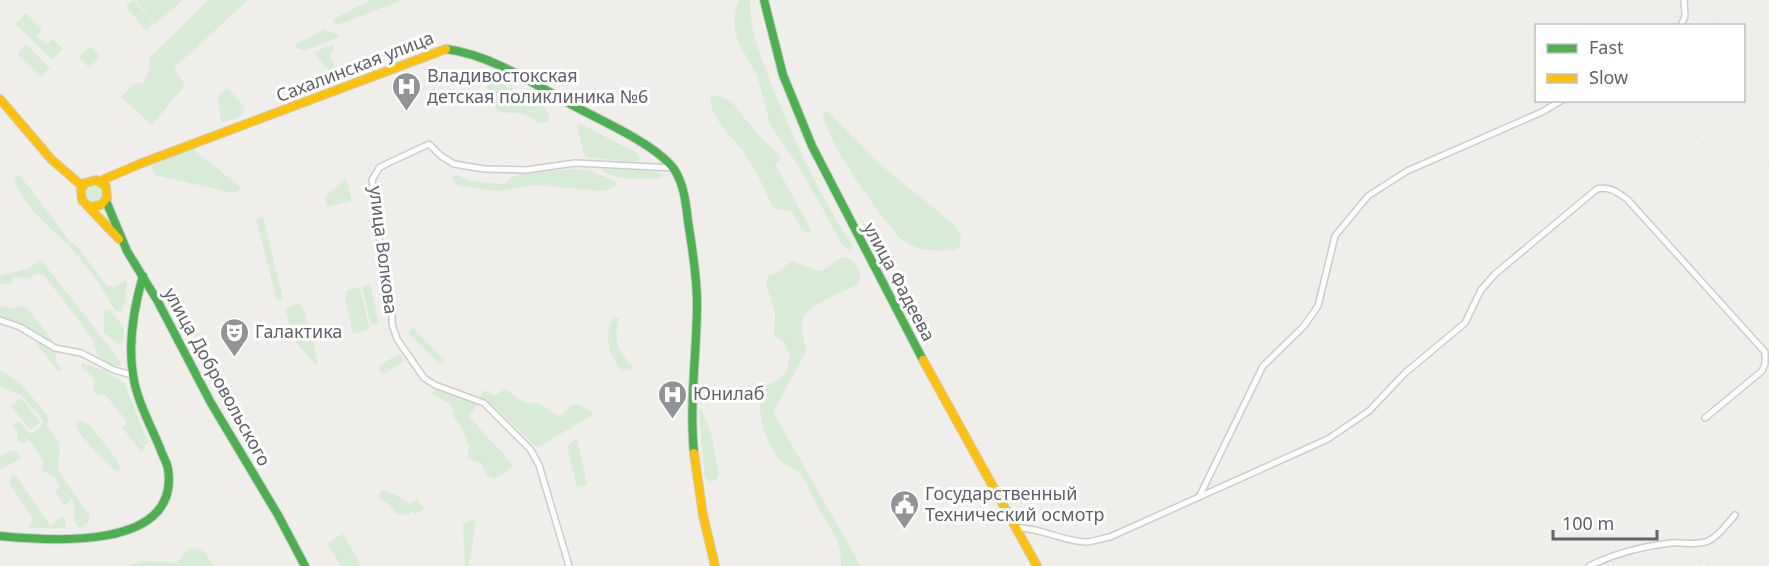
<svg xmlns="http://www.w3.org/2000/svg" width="1769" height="566" viewBox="0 0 1769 566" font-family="'Noto Sans',sans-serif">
	<rect width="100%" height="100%" fill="#efeeea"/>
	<g fill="#d8ebd6">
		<polygon points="134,0 154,24 146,31 126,6"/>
		<polygon points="136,0 183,0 155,24"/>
		<polygon points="208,0 248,0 175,67 175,70 185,85 152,125 121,97 133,84 143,83 149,71 149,58"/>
		<polygon points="370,0 402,0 343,23 336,24 333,22 335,18"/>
		<path d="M739,0h11c0,37 12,59 25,93 22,53 46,105 78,153l-3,6 -8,-8 -41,-74 -31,-46 -13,-49 -19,-33 -4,-18 1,-12z"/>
		<polygon points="26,13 42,29 36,36 46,45 53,39 63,49 52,60 15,24"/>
		<polygon points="324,29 338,35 339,38 308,49 303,50 296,48 297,44"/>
		<polygon points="26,44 50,68 41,77 17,54"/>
		<polygon points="333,45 334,51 329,56 338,71 333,75 313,52"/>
		<polygon points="91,46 100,57 89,68 79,57"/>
		<path d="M486,78h4l52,26 7,10 -1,8 -9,1c-21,-15 -21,-7 -41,-12l-9,-17z"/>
		<polygon points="229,89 244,107 244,111 239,117 221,123 218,97 224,90"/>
		<path d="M716,95l15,6 27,34 22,20v5l-5,4 34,62 2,7c-11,1 -13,-13 -19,-21l-19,-4c-7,-16 -16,-36 -26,-51 -10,-16 -39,-39 -36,-60z"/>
		<path d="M828,112l50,51 77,62 6,11 -2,12c-13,5 -43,3 -54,-6 -20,-17 -82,-105 -82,-129z"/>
		<polygon points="579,123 637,153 640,160 633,162 586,157 583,151 577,125"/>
		<polygon points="192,149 241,187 237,192 232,193 155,175 151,165"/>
		<path d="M604,168l54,4 5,3 -3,4c-20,0 -42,3 -59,-9z"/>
		<polygon points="571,169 588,170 615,181 617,185 608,190 599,191 536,185 499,191 458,186 451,178 456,175 472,181 504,184 510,178 517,175"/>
		<path d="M17,175l4,2 49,64 7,5 30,40 6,1 14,-7 -2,21 -3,11 -7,-2c-15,-26 -32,-51 -54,-72 -18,-17 -37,-33 -47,-57z"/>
		<polygon points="346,178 352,201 327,207 325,197"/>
		<circle cx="94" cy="193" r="10"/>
		<polygon points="263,217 283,299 277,300 256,219"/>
		<path d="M842,257c13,2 21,13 17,26 -15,10 -54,21 -57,40 -2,10 4,19 4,29l-33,60 88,154h-20c1,-28 -13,-40 -25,-63 -5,-8 -7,-18 -13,-25 -7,-11 -18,-11 -25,-20 -14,-19 -22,-47 -16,-70l18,-9 7,-9 3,-13 -5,-14 -11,-7 1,-23 -9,-30 2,-7 9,-3 13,-11h5l9,4 15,5 6,-2z"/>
		<polygon points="41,260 115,354 121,363 119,366 110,365 97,354 92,338 44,275 37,273 29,278 14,277 10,284 0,284 0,276 27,269"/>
		<polygon points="370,284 379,324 371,325 362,286"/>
		<polygon points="359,287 370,329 353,334 345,298 347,290"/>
		<polygon points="296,304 301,305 304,310 317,358 317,366 293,339 285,309"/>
		<polygon points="0,306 16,308 21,306 26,307 54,342 52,344 21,325 0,318"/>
		<polygon points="106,309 111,311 124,328 123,341 121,345 104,333 104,311"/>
		<path d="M614,317l5,2c-6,20 -1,34 14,47l-1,3 -10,2c-13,-14 -19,-37 -8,-54z"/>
		<polygon points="412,327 445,360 440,364 409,334"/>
		<polygon points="37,340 56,352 56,362 61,368 60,371 58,371 35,342"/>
		<polygon points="399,353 404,361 383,375 378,367"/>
		<polygon points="82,363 103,370 124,383 148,443 145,445 133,431 146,449 141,452 122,427 127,423 125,419 105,394 98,395 93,390 95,380 81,366"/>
		<path d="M0,370l19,12 30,35 -2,8 13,19 -2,27 32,45 -2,6 -6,5h-4c-6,-8 -2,-11 -3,-20 -1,-6 -8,-12 -11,-17l6,11 -6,4 -9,-14 6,-5 -7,-9 -12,-7 2,-9 -15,-21 -7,3 -5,-2 1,-9 -5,-7 1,-2 5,-1 12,12 12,-10v-4l-22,-25 -21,-8z"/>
		<polygon points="505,389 523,402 541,404 556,415 561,415 572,405 577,404 592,412 592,415 539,447 535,446 497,409 480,397 484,390 494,396"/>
		<polygon points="436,390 476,404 476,408 468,416 510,461 512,466 506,472 494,479 486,474 481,463 467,458 469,447 463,430 454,417 452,407 449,403 432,395 432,392"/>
		<polygon points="21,398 40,422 30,430 11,406"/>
		<polygon points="701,409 711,433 719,473 717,479 711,482 706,478 704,474 699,411"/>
		<path d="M79,421l10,3 29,37 2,8 -1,2 -4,-1c-10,-11 -36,-32 -39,-45z"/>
		<polygon points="577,438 587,485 577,487 567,446"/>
		<polygon points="10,451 16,451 21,459 0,469 0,457"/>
		<polygon points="12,475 15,475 50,525 64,516 66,525 64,528 30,528 30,524 34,520 9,483"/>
		<polygon points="384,489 405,500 409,504 417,499 424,509 415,514 412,510 409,515 396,513 387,502 378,499 380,491"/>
		<polygon points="476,519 469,566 465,566 463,523"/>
		<polygon points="343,534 361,566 341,566 327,543"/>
		<path d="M190,548c14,-1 17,8 24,18h-87l16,-5 33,2c6,-4 8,-11 14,-15z"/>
	</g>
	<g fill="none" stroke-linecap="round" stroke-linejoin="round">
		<defs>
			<g id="street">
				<polyline points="1681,26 1685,16 1684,0"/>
				<polyline points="0,320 20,327 55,348 81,353 114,370 132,375"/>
				<polyline points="1200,495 1263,366 1304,326 1318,306 1335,236 1368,196 1407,171 1542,112 1562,100"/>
				<path d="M1016,528c24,-1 47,14 71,14 8,-1 16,-4 23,-5l218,-98 41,-28 36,-38 60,-50 16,-33 14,-16 102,-85c12,-3 20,3 30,10l138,153v12l-3,7 -57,47"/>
				<polyline points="569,566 539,465 530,449 484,403 435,385 424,378 397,339 392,324 392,306 383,269 372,180 379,168 384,165 429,144 441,156 454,164 484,169 526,170 575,163 673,168"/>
				<path d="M1589,566c25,-12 54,-20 82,-23 12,-1 26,3 37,-2 11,-5 19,-17 27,-26"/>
			</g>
			<g id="fast">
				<polyline points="764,0 783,75 812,146 923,360"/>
				<path d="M446,49c46,6 88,35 128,57 28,15 81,38 100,63 10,15 12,35 14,52 4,27 9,54 9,82 0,50 -8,99 -3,150"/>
				<polyline points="106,201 127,251 157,300 211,403 278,515 305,566"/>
				<path d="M0,536c50,5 181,15 168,-67 -1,-7 -6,-14 -8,-21 -10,-24 -23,-47 -27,-73 -5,-32 1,-68 10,-99"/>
			</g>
			<g id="slow">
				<polyline points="0,99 51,159 82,186"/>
				<polyline points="100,181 142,163 446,49"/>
				<polyline points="90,207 101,205 107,198 106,186 96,180 85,183 81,190 82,200 119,239"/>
				<polyline points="923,360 1037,566"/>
				<polyline points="694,453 703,515 715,566"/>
			</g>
		</defs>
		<use href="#street" stroke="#cbcccc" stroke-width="8"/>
		<use href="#fast" stroke="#cacacb" stroke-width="10"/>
		<use href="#slow" stroke="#cacacb" stroke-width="10"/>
		<use href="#street" stroke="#fdfcfc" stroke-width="5"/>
		<use href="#fast" stroke="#4caf50" stroke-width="8"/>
		<use href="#slow" stroke="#ffc107" stroke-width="8"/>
		<g stroke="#e4e4e4" stroke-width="2" stroke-dasharray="1.5 8" stroke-linecap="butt">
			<polyline points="1493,0 1536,32"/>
			<polyline points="1702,0 1703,26"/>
			<polyline points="1708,0 1716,26"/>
			<polyline points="1767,0 1769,5"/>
			<polyline points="1412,11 1536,91"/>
			<polyline points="1555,100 1577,107 1614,113 1648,124"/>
			<polyline points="1625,100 1728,177 1769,222"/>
			<polyline points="1710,100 1724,157 1738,182"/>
			<polyline points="1741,100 1750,130 1769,162"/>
			<polyline points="1686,120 1719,166"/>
			<polyline points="1671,555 1713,566"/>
		</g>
	</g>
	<defs>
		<symbol id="hospital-pin" viewBox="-11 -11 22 30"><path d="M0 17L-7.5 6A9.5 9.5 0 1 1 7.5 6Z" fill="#919496" stroke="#fff"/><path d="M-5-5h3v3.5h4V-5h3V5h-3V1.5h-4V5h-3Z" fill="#fff"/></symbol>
		<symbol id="theatre-pin" viewBox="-11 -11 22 30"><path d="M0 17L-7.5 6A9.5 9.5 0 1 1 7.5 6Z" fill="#919496" stroke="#fff"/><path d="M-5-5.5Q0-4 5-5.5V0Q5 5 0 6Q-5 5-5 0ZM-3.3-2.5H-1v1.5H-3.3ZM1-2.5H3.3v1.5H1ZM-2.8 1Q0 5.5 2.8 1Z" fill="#fff"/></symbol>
		<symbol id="civic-pin" viewBox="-11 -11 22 30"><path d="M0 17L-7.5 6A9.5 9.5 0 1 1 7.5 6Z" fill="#919496" stroke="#fff"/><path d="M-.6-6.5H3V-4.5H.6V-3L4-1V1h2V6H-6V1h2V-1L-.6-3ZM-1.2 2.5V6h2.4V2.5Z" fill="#fff"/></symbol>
	</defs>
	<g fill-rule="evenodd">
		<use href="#hospital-pin" x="390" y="70" width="33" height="45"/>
		<use href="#theatre-pin" x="218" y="316" width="33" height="45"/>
		<use href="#hospital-pin" x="656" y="378" width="33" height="45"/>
		<use href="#civic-pin" x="888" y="488" width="33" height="45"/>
	</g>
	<g text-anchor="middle" stroke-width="6" stroke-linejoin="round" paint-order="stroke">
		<g font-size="18" fill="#5f6368" stroke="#fff">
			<text transform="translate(355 67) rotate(-21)" y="6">Сахалинская улица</text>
			<text transform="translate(383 250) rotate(83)" y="6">улица Волкова</text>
			<text transform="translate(899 282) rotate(62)" y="6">улица Фадеева</text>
			<text transform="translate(217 377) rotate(61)" y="6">улица Добровольского</text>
		</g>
		<g font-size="18" fill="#5f6368" stroke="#fff" text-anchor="start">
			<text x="427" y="82">Владивостокская<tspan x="427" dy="21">детская поликлиника №6</tspan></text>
			<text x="255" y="338">Галактика</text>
			<text x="693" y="400">Юнилаб</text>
			<text x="925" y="500">Государственный<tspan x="925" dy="21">Технический осмотр</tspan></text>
		</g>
	</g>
	<rect x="1535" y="24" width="210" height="78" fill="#ffffff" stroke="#bfc1c3" stroke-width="1.5"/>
	<rect x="1547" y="44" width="30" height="9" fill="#4caf50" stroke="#bfc1c3" stroke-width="1.5"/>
	<text x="1589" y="54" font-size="18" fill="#5f6368">Fast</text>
	<rect x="1547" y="74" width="30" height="9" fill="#ffc107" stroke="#bfc1c3" stroke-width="1.5"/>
	<text x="1589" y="84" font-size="18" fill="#5f6368">Slow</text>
	<path d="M1553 530v9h104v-9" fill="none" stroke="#5f6368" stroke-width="3"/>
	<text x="1562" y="530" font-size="18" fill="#5f6368" stroke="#ffffff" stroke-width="4.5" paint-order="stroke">100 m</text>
</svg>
